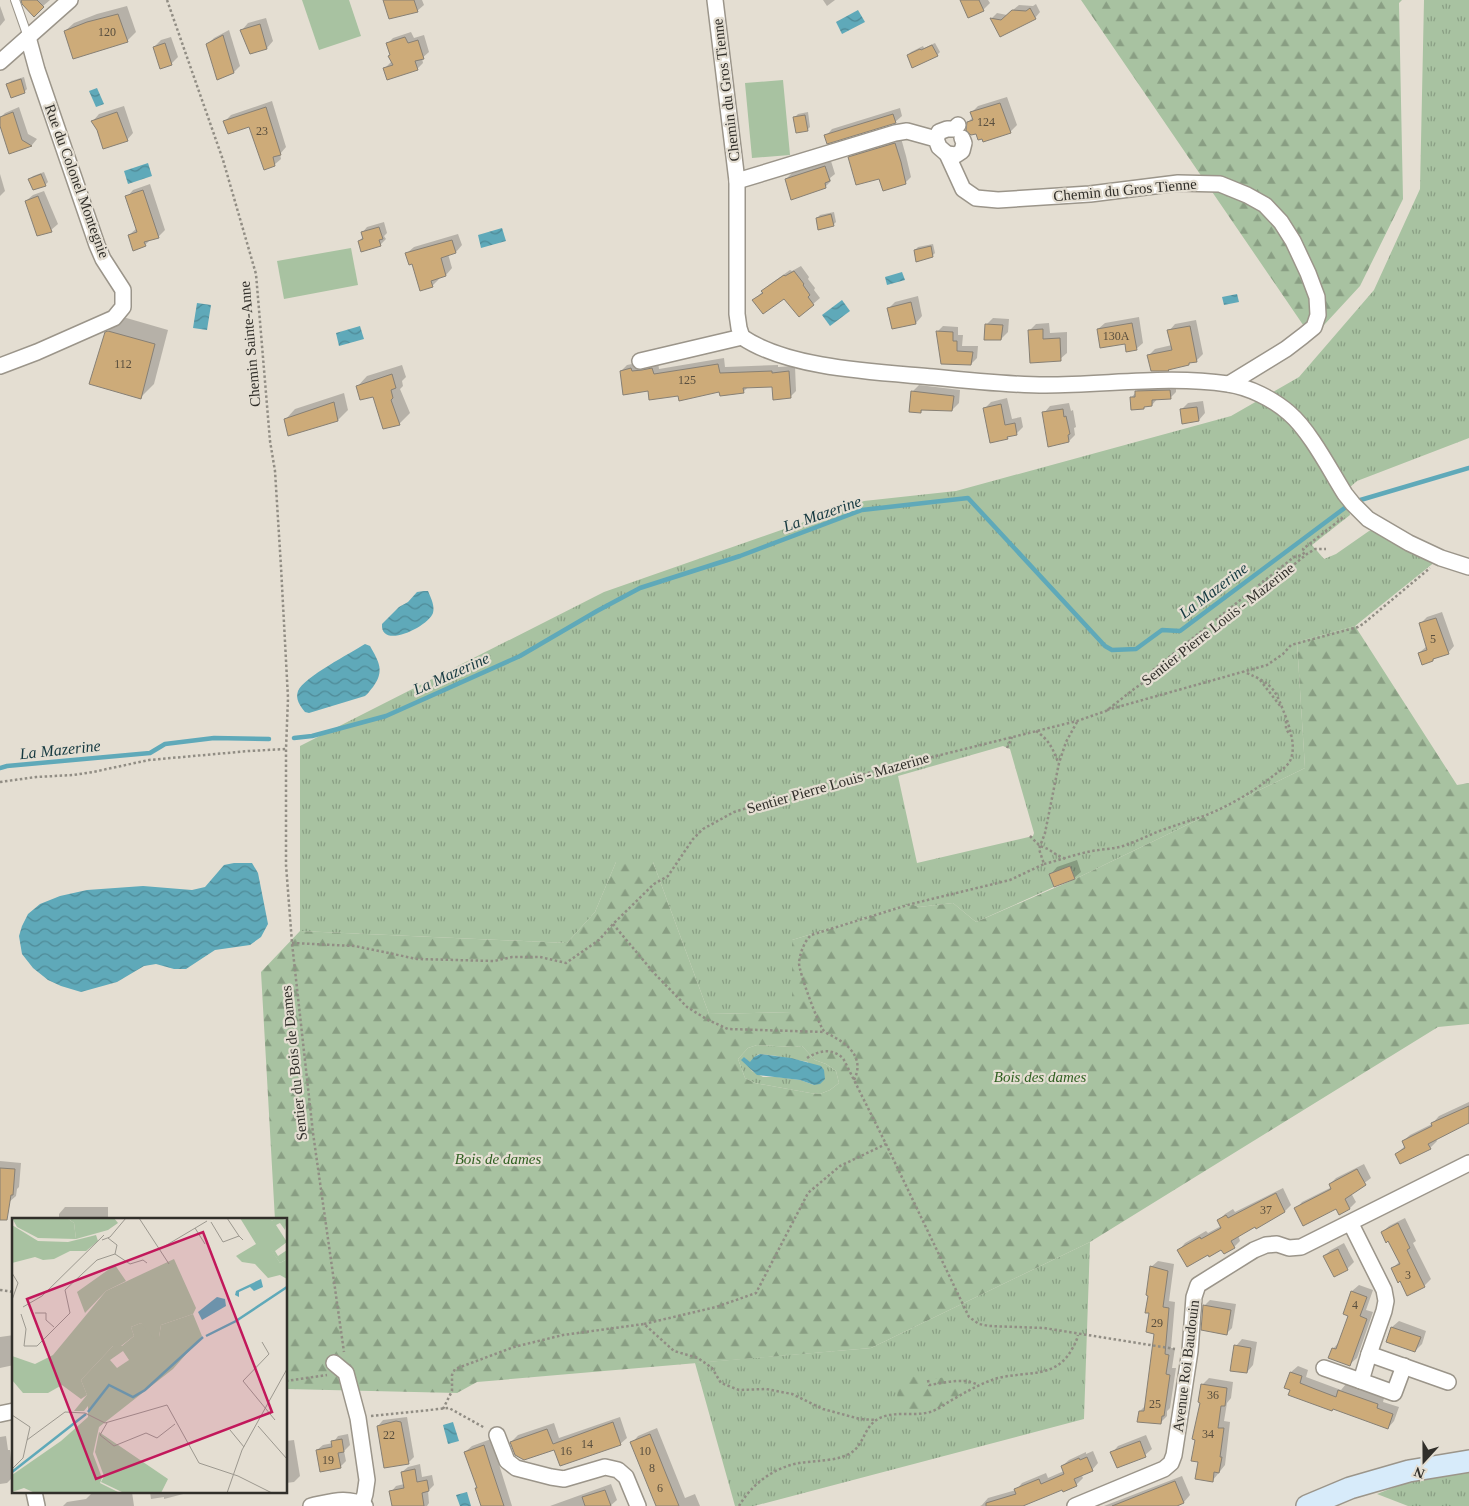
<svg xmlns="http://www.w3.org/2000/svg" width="1469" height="1506" viewBox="0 0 1469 1506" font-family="Georgia,serif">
	<defs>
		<pattern id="grass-tufts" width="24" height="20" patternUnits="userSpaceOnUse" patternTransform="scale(1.25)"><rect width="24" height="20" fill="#a8c2a1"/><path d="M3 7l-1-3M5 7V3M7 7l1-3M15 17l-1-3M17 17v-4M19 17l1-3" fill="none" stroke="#899e83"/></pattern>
		<pattern id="forest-firs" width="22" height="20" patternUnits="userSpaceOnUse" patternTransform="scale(1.25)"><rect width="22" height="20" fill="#a8c2a1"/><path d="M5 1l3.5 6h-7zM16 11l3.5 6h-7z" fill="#899e83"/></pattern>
		<pattern id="water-waves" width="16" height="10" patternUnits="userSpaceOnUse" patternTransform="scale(1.25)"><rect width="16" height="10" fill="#5fa9b9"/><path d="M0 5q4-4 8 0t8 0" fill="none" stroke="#4f8a97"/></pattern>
	</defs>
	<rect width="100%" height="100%" fill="#e4ded2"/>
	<g fill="url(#grass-tufts)" fill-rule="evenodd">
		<path d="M1424,0h45v438l-112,43 -16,14 8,14 1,6 -38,30 12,14 12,-5 33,-23h7l60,30 -81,65 -58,16 8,126 -230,111 -5,-13 -20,8 4,13 -78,35 -23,-19 -34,4 -8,-3 -119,36v72l-83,2 -56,-152h-37l-21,50 -28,31 -267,-12v-185l304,-154 260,-91 92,-10 275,-75 68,-39 75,-87 46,-101zM1003,746l7,3 24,84 -1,3 -116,27 -19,-87z"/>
		<path d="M757,1045l37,2 8,-1 13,14 11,4 10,7 3,12 -9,7 -10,4 -10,-1 -55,-10 -10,-5 -7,-19 10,-11zM760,1054l17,2 31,6 6,23 -14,-5 -23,-3h-14l-11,-6 -8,-14 6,6 7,-8z"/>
		<polygon points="1090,1242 1084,1419 754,1506 735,1506 695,1363 871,1348"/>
		<path d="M1469,1472v34h-61l-31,-12c28,-12 61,-21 92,-22z"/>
	</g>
	<g fill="url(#forest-firs)" fill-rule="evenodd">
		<polygon points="1081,0 1402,0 1399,3 1403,199 1360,286 1312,338"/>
		<path d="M1355,626l102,159 12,-2v241l-31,3 -348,215 -219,106 -394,34 -20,11 -171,-4v-169h-11l-14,-248 39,-41 267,12 28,-31 21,-50 18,-2 19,2 56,152 83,-2v-72l119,-36 8,3 34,-4 23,19 99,-43 230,-111 -8,-126zM757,1045l37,2 8,-1 13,14 11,4 10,7 3,12 -9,7 -10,4 -10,-1 -55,-10 -10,-5 -7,-19 10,-11z"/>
		<polygon points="955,1372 971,1389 931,1412 914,1415 903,1414 897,1404 898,1377 908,1373 921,1381 946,1377 950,1373"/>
	</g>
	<g fill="#a8c2a1">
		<polygon points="302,0 349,0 361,36 319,50"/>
		<polygon points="783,80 790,155 752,158 745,83"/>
		<polygon points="351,248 358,285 284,299 277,261"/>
	</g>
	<g fill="url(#water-waves)">
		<polygon points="858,10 865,22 842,34 836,22"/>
		<polygon points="97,88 104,104 96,107 89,91"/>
		<polygon points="148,163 152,176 128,184 124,171"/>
		<polygon points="502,228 506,241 481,248 478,235"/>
		<polygon points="902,272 905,280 887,285 885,277"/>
		<polygon points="1237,294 1239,302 1224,305 1222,297"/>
		<polygon points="842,300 850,311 830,326 822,315"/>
		<polygon points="197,303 211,305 207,330 193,328"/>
		<polygon points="360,326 364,339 339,346 336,333"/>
		<path d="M424,591h4c3,7 7,15 5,22 -5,14 -53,37 -51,11l17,-17 9,-5 9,-10z"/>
		<path d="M365,644l5,2c9,16 15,25 3,41 -3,3 -4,6 -8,9l-56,17 -4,-1c-5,-6 -10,-13 -7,-21 6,-14 53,-38 67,-47z"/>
		<polygon points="234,863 252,863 258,873 268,924 261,937 250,945 215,950 186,969 174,969 156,964 144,966 117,982 81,992 61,986 48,980 33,968 22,954 19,936 22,926 28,914 40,904 60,896 87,890 143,886 192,890 205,887 224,865"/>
		<polygon points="760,1054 791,1058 821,1066 824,1070 825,1079 820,1084 814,1085 800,1080 757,1075 741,1060 744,1057 750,1062 754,1057"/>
		<polygon points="453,1422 459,1441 448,1444 443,1425"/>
		<polygon points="467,1492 471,1506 460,1506 456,1495"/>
	</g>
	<g fill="#0003">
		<polygon points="27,0 50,0 43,6"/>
		<polygon points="384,0 422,0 424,5 417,11"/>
		<polygon points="823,0 835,0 827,6"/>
		<polygon points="962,0 988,0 990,3 983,10"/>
		<polygon points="1036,4 1040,12 1035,18 1001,35 992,18 997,13 1007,15 1019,5 1033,6"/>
		<polygon points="0,6 5,20 0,26"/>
		<polygon points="127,6 136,32 127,41 65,31 74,23 97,14"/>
		<polygon points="266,18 273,41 267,48 251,53 242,30 248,23"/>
		<polygon points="229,30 240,66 234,72 218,78 208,44 214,38"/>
		<polygon points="411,32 414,38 424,35 429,52 422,58 423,63 417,69 385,68 392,61 387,44 393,38"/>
		<polygon points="171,37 178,57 171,64 154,47 161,40"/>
		<polygon points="935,43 940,52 937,55 908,55 911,52 923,46 924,48"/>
		<polygon points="24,77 27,89 24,92 8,84 11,81"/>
		<polygon points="1007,97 1017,125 1010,132 983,138 968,122 973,117 972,112 978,106"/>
		<polygon points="272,101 286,147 280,154 281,159 274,165 250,126 225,121 231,115"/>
		<polygon points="124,106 133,133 127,140 98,130 93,121 99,114"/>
		<polygon points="19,107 28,134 37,139 32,145 10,152 0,122 0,118 5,113"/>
		<polygon points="900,108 902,116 895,122 826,136 832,129"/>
		<polygon points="808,112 810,127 807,130 795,117 798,114"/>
		<polygon points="901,138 906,156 911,177 905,183 880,177 849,158 855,152"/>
		<polygon points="831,161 835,174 830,178 831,181 825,187 786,179 792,173"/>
		<polygon points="44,172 48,182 45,185 30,179 33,176"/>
		<polygon points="0,174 5,191 0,196"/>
		<polygon points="150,184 165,230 158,237 152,238 145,245 129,235 137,228 127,197 133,190"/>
		<polygon points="44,191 58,224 51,230 38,234 26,201 33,195"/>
		<polygon points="834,212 836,222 833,225 817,218 820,215"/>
		<polygon points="384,222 387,233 384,236 386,239 380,245 359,241 363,237 362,233 367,227"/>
		<polygon points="458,234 462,245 456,252 448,254 452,268 446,275 438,277 439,279 432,286 407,253 414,247"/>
		<polygon points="933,244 935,253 932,256 915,250 918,247"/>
		<polygon points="801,266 809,277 808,279 815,288 814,290 820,298 799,316 784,297 754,300 769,285 790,270 792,271"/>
		<polygon points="918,296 922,316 916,323 893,328 889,308 895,302"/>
		<polygon points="123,317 168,330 154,384 140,398 106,333"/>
		<polygon points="1139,317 1143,343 1136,349 1126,342 1098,329 1105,323"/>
		<polygon points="993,318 1009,319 1008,332 1001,339 986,325"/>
		<polygon points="1196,320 1203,354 1196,361 1191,362 1189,364 1148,356 1155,349 1172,345 1169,331 1175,324"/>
		<polygon points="1049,323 1050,333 1067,332 1067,353 1060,359 1030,330 1036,324"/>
		<polygon points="943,326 958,327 958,335 963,335 962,346 978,346 977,358 971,364 942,363 937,332"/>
		<polygon points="724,358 725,367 778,365 778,367 795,366 796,391 790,397 773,386 749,386 743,392 720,390 679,394 649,390 621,371 627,365 637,363 658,362 659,369"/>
		<polygon points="402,365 406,377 402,381 403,386 400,389 410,413 399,424 374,396 357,387 367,376"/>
		<polygon points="1176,384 1176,392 1170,398 1158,398 1152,405 1146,405 1144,408 1131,398 1142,385"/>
		<polygon points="919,385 960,390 959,403 952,410 923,409 921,412 912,392"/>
		<polygon points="344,393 348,410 338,420 289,434 285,420 295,409"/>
		<polygon points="1007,398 1012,419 1021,417 1023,427 1016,434 1011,435 1007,438 984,409 991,402"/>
		<polygon points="1203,401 1205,413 1199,420 1181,410 1188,403"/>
		<polygon points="1069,403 1071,411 1073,410 1076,427 1074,428 1075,435 1069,441 1044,413 1050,406"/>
		<polygon points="1442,612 1454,646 1448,653 1436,657 1433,660 1419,653 1427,646 1420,624 1427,617"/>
		<polygon points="1077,860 1081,872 1074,878 1051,874 1057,867"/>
		<polygon points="1469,1102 1469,1125 1468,1122 1436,1139 1437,1141 1430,1148 1396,1154 1405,1146 1403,1141 1410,1135 1432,1124 1439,1116"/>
		<polygon points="0,1161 21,1163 19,1187 17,1189 16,1196 9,1202 0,1201"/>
		<polygon points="1364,1164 1371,1178 1351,1193 1356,1202 1350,1208 1296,1209 1302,1202 1332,1187 1330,1184 1336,1178"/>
		<polygon points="1283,1188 1291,1205 1285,1211 1257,1227 1256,1225 1238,1235 1240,1241 1234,1247 1179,1250 1185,1243 1206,1231 1208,1233 1221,1226 1219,1220 1225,1214 1233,1209 1235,1212"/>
		<polygon points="65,1207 108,1207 108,1220 59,1220 59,1214"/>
		<polygon points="1405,1218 1416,1241 1413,1243 1431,1279 1424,1286 1408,1294 1401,1280 1392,1269 1400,1261 1389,1240 1382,1232 1389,1226"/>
		<polygon points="1344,1243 1354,1262 1347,1269 1324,1256 1331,1250"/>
		<polygon points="1158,1261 1174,1264 1169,1301 1175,1302 1171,1348 1175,1348 1172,1368 1176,1368 1170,1408 1167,1411 1167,1416 1160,1423 1140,1411 1146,1405 1156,1333 1150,1312 1151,1267"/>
		<polygon points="1359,1285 1373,1290 1366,1310 1373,1312 1357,1358 1350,1364 1333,1349 1340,1341 1349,1315 1352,1291"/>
		<polygon points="1210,1300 1236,1304 1232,1328 1226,1334 1204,1306"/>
		<polygon points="1399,1321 1426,1331 1422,1344 1415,1351 1392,1327"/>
		<polygon points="14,1335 14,1365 0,1368 0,1337"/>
		<polygon points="1242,1339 1257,1342 1253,1365 1247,1372 1236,1346"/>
		<polygon points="1298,1366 1308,1370 1306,1377 1341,1390 1346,1384 1384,1398 1383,1402 1399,1407 1394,1421 1388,1428 1291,1389 1291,1372"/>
		<polygon points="1209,1378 1233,1382 1231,1398 1227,1403 1224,1421 1230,1422 1225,1465 1213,1480 1199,1461 1202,1385"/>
		<polygon points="407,1417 414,1457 409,1462 378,1426 383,1420"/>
		<polygon points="620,1417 627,1438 620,1444 555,1448 511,1442 518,1435 554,1423 559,1438"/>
		<polygon points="657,1428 685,1498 695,1494 700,1506 668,1506 632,1443 638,1436"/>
		<polygon points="348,1434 350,1445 344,1451 346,1461 340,1467 317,1450 323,1445 333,1443 338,1436"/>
		<polygon points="1146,1435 1152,1449 1145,1455 1112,1453 1118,1446"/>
		<polygon points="6,1436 8,1450 10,1450 13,1477 7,1483 0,1484 0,1437"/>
		<polygon points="491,1439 512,1506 483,1506 465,1452 472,1446"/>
		<polygon points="294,1440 300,1476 294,1482 286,1483 286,1441"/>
		<polygon points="1093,1451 1098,1463 1092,1470 1081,1474 1083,1478 1076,1485 1063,1488 1020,1506 980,1506 982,1505 988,1498 1016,1490 1022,1483 1046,1473 1048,1478 1064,1471 1062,1466 1069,1460 1086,1452 1086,1454"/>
		<polygon points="420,1464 422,1477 432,1475 434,1485 428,1491 429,1503 427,1506 393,1506 391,1492 396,1486 404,1484 402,1472 408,1467"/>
		<polygon points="1182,1476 1190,1495 1184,1502 1174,1506 1104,1506"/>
		<polygon points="611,1484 617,1500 610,1506 550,1506"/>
		<polygon points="97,1492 112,1492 113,1494 132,1492 134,1506 63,1506 67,1502 86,1499 91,1494"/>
		<polygon points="150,1492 191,1492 164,1499 164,1497 151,1499"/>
	</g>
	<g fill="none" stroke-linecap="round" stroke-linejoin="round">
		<g stroke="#5fa9b9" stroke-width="4.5">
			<polyline points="1357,501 1469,468"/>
			<polyline points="294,738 312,736 386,716 520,656 597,611 640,588 740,556 862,510 968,498 1105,646 1112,650 1136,649 1162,630 1180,631 1346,507"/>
			<polyline points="0,768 7,766 150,753 165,744 214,738 269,739"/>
		</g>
	</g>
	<g fill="#cdab79" stroke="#878075">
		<polygon points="21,0 37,0 44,7 34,17 22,4"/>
		<polygon points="383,0 414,0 418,12 389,19"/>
		<polygon points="960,0 979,0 984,11 968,18"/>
		<polygon points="1030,8 1036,19 1000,37 990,18 1001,20 1012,10 1026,11"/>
		<polygon points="118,14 128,42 73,59 64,31 87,22"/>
		<polygon points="260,24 267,49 250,54 240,30"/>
		<polygon points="223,35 234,73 217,80 206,44"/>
		<polygon points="405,37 408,43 418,40 424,59 415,61 418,70 387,80 383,68 393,65 388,56 390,55 386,43"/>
		<polygon points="165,43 172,65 160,69 153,47"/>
		<polygon points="932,45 938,56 912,68 907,55 920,49 921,50"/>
		<polygon points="21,79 25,93 11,98 6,84"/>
		<polygon points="1000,103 1011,133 983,142 982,139 978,140 976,134 971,135 966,130 967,122 973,120 970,112"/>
		<polygon points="266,107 281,155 273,157 275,166 264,170 249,127 228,134 223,121"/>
		<polygon points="13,112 22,140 32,146 9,154 0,126 0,117"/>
		<polygon points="117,112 128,141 103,149 97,130 91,121"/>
		<polygon points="893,114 896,123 827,144 824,135"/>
		<polygon points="805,115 808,131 796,133 793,117"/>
		<polygon points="895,143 901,162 906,184 883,191 879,179 856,185 848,157"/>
		<polygon points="825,166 830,181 825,183 826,188 791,200 785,179"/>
		<polygon points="41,174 46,186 33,190 28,179"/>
		<polygon points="143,190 159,238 144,242 146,246 133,251 128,235 137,232 125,196"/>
		<polygon points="38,196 52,232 37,236 25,201"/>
		<polygon points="831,214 834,226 818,230 816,218"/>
		<polygon points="379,227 383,239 379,240 381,246 361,252 358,241 363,239 361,232"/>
		<polygon points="452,240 456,253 441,258 446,276 431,281 433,287 420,291 412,264 409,265 405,253"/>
		<polygon points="931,246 933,257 916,262 914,250"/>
		<polygon points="794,271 804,284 803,285 810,295 808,297 814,305 799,317 784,299 763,314 752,300 763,293 761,291 784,275 785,276"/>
		<polygon points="911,302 916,324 892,329 887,308"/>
		<polygon points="1132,323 1137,350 1126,352 1125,344 1100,348 1097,329"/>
		<polygon points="985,324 1003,325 1001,340 984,340"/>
		<polygon points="1190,326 1197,362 1189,363 1189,365 1168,370 1169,371 1151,371 1147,355 1172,350 1167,330"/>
		<polygon points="1043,329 1043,339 1060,338 1061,361 1030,363 1028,330"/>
		<polygon points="108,331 155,344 141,399 89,384 105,332"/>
		<polygon points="936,331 953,332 953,341 957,341 957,351 973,352 971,365 941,364"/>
		<polygon points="718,364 720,373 772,371 772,373 789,371 791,398 773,400 772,387 743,388 744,393 720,396 719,392 679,401 678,396 649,400 648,391 623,395 620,371 631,368 632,371 642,370 652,368 654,374"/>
		<polygon points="392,374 396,388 391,390 393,398 391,400 400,425 383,429 373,397 360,400 356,386"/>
		<polygon points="1170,390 1171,399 1152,400 1152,406 1144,407 1144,409 1131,410 1130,397 1135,397 1135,391"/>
		<polygon points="911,391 954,396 952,411 921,410 921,413 909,412"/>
		<polygon points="334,402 338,421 288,436 284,419"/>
		<polygon points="1001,404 1005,425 1015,423 1017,435 1007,437 1008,439 990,443 983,408"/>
		<polygon points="1197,407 1199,421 1182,424 1180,409"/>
		<polygon points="1063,409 1064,417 1066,416 1070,434 1068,435 1069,442 1048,447 1042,412"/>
		<polygon points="1436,618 1449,654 1433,659 1433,661 1422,665 1418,653 1427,650 1419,623"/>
		<polygon points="1070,866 1075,879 1054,887 1049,874"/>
		<polygon points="1469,1106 1469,1123 1428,1144 1431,1149 1400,1164 1395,1154 1405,1148 1402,1141 1432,1126 1431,1123"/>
		<polygon points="0,1168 15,1169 13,1195 11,1195 7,1220 0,1220"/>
		<polygon points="1357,1169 1366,1185 1345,1199 1350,1209 1339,1215 1336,1209 1303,1226 1294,1208 1331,1189 1329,1184"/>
		<polygon points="1276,1193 1285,1212 1256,1229 1255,1227 1231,1241 1235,1248 1224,1254 1221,1250 1209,1257 1208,1255 1187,1267 1177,1250 1200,1237 1201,1239 1221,1228 1217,1220 1226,1215 1228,1218"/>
		<polygon points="1398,1223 1410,1248 1407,1250 1425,1287 1407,1296 1400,1281 1398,1283 1391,1268 1400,1264 1388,1241 1386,1243 1381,1232"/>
		<polygon points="1338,1249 1348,1270 1334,1277 1323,1256"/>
		<polygon points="1150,1266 1168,1271 1163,1307 1169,1308 1165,1354 1169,1355 1166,1374 1170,1375 1164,1416 1162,1416 1161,1424 1137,1422 1139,1411 1144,1411 1154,1334 1146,1332 1149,1313 1145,1313 1148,1296 1146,1295"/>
		<polygon points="1351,1291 1367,1297 1360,1316 1367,1319 1350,1366 1328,1358 1332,1348 1336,1349 1348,1316 1343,1314"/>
		<polygon points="1203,1305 1231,1310 1227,1335 1201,1330"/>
		<polygon points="1391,1327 1421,1337 1415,1352 1386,1342"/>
		<polygon points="1234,1345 1251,1348 1247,1373 1230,1371"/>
		<polygon points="1290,1372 1302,1376 1300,1383 1315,1389 1336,1397 1338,1390 1378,1404 1377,1408 1393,1414 1388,1429 1333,1409 1332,1411 1288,1395 1290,1390 1284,1388"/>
		<polygon points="1201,1384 1227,1388 1225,1406 1221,1406 1218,1428 1224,1428 1220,1457 1222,1457 1219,1473 1214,1472 1213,1482 1195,1479 1198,1462 1191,1461 1195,1440 1192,1439 1200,1403 1198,1402"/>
		<polygon points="396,1421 401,1422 409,1464 384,1468 377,1426"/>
		<polygon points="613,1422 621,1445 560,1466 554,1450 524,1460 515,1455 510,1442 547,1429 553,1444"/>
		<polygon points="650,1434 666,1474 679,1506 656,1506 630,1442"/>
		<polygon points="342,1439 344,1452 338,1453 341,1468 320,1472 316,1450 332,1447 331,1441"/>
		<polygon points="1140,1441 1146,1457 1117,1468 1110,1452"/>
		<polygon points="484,1445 491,1467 504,1506 481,1506 475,1488 477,1488 464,1452"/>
		<polygon points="1087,1457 1093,1471 1074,1479 1077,1486 1063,1492 1062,1490 1023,1506 986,1506 986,1503 1016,1494 1014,1489 1039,1479 1041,1484 1064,1474 1061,1466 1079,1458 1080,1460"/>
		<polygon points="415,1469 417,1482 427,1480 429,1491 422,1493 424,1506 392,1506 389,1491 404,1488 401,1472"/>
		<polygon points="1175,1481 1184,1503 1177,1506 1112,1506"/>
		<polygon points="605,1490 611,1506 585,1506 582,1497"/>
	</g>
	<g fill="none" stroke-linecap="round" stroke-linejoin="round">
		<defs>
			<polyline id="service" points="15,0 28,37"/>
			<g id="minor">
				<path d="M715,0l22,181v133l2,14 3,9c47,32 135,35 191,40 38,4 76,8 113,8 61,0 122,-10 182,-1 21,3 45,15 61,29 21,18 41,57 56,81l8,10 15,15 41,24 32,15 28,9"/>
				<polyline points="0,62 70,0"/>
				<polyline points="936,139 939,132 947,129 954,129 958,125"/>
				<polyline points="947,154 956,155 962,151 964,143 962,138"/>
				<polyline points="737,181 895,133 907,131 936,139 939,147 947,154 963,189 976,198 998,200 1090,194 1178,183 1220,184 1247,195 1265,205 1281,222 1293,241 1308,273 1317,297 1318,315 1314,327 1303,336 1286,349 1229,384"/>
				<polyline points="640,361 742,337"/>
				<polyline points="0,366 37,352 114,318 123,307 123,290 103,259 97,245 37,70 28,37"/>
				<polyline points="1351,1224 1384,1290 1386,1301 1384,1311 1369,1354 1448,1382"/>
				<polyline points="1369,1354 1361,1381 1394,1393 1404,1366"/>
				<polyline points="334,1363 346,1373 358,1418 367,1480 365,1494 362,1504"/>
				<polyline points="1324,1368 1361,1381"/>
				<polyline points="0,1414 14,1411"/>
				<polyline points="497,1435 507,1461 516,1468 551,1477 564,1479 605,1467 618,1470 626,1477 638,1506"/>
				<polyline points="34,1492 37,1506"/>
				<path d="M311,1506c20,-4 36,-10 54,0"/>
				<polyline points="1075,1506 1164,1469 1171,1463 1174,1455 1190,1351 1194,1297 1198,1285 1254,1250 1266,1245 1277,1244 1289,1248 1301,1247 1469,1163"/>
			</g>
			<polyline id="secondary" points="1307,1506 1350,1488 1409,1471 1469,1461"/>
		</defs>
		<use href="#service" stroke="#9b958a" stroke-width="10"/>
		<use href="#minor" stroke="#9b958a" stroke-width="18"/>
		<use href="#secondary" stroke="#9b958a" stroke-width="24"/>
		<g stroke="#918d84" stroke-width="2.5" stroke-dasharray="2.5 2.5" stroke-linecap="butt">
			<polyline points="167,0 223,160 256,274 270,441 275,471 281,567 288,698 286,749 286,865 292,943 313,1133 344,1352"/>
			<polyline points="1156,674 1153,670 1294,557 1302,555 1305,552 1303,549 1345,516"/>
			<polyline points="1260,680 1281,707"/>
			<polyline points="1107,710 1267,665 1283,654 1291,645 1358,627 1363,624 1430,568"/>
			<polyline points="1286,721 1286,729 1290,735"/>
			<path d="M1036,731c13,9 16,16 22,31"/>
			<polyline points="1007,748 1012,737"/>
			<polyline points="0,782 36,777 73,775 93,772 149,760 249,751 286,749"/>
			<polyline points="1030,836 1040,846 1048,849 1057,855 1066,859"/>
			<path d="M1044,864c16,-4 32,-10 48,-13 11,-2 23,-2 34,-6 11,-4 21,-9 31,-13 16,-6 32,-11 47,-16 25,-10 49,-24 69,-40 6,-5 13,-8 17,-15 6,-13 1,-28 -3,-41 -12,-30 -11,-35 -43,-48"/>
			<polyline points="613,924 654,973 687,1007 708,1020 728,1029 825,1032"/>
			<polyline points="292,943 355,946 417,959 494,961 512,957 540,957 566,963 599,940 613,924 654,884 668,876 693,839 703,829 734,812 832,782 1077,721 1106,711 1134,689 1180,657 1307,554 1315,549 1326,549"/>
			<path d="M807,1058c13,-8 24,-10 36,0l43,86 83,173 10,7 10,2 55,2 131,21"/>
			<path d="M854,1080c10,-20 -3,-34 -20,-43 -3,-2 -7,-3 -10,-6 -6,-7 -25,-59 -25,-68 1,-10 5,-21 12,-28l100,-31 99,-24 34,-16 -5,-15 6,-16 14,-70 7,-21 11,-20"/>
			<polyline points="0,1290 14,1292"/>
			<polyline points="644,1324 716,1307 756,1293 808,1193 840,1166 886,1144"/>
			<path d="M928,1380l1,5c15,-2 35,-8 49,0"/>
			<polyline points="286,1381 327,1375"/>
			<polyline points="443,1409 452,1391 452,1375 455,1369 514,1347 563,1335 644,1324 674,1351 698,1358 712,1368 721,1383 739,1390 766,1389 792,1394 823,1409 860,1419 876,1420"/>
			<polyline points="371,1416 449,1408 485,1428"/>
			<path d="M739,1506c11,-19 30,-35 52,-41 9,-3 18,-3 27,-4 9,-1 21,-2 29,-6 17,-7 16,-28 31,-36 16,-9 35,-2 52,-7 7,-2 14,-7 20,-11 16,-9 31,-18 48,-23 28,-7 58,1 74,-29 3,-5 5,-9 6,-14"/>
		</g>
		<use href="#service" stroke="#fff" stroke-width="8"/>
		<use href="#minor" stroke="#fff" stroke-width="15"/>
		<use href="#secondary" stroke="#d7ebfa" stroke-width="21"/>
	</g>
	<g text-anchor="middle" stroke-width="4.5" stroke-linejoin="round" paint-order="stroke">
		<g font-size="12" fill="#584e3e">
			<text x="107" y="36">120</text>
			<text x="986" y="126">124</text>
			<text x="262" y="135">23</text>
			<text x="1116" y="340">130A</text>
			<text x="123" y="368">112</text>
			<text x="687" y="384">125</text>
			<text x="1433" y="643">5</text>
			<text x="1266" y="1214">37</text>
			<text x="1408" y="1279">3</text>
			<text x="1355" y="1309">4</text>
			<text x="1157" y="1327">29</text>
			<text x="1213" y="1399">36</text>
			<text x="1155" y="1408">25</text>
			<text x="1208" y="1438">34</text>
			<text x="389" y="1439">22</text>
			<text x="587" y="1448">14</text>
			<text x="566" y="1455">16</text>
			<text x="645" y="1455">10</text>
			<text x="328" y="1464">19</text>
			<text x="652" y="1472">8</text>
			<text x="660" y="1492">6</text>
		</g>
		<g font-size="15" fill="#312f2a" stroke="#e4ded2">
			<text transform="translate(726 90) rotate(-97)" y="5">Chemin du Gros Tienne</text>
			<text transform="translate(77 181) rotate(70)" y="5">Rue du Colonel Montegnie</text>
			<text transform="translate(1125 190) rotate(-5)" y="5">Chemin du Gros Tienne</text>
			<text transform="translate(250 344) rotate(-95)" y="5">Chemin Sainte-Anne</text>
			<text transform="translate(1218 624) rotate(-38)" y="5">Sentier Pierre Louis - Mazerine</text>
			<text transform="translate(838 783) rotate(-16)" y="5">Sentier Pierre Louis - Mazerine</text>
			<text transform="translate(294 1063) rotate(-96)" y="5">Sentier du Bois de Dames</text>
			<text transform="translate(1186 1366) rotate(-83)" y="5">Avenue Roi Baudouin</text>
		</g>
		<g font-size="15" font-style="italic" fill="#2f5f20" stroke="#e4ded2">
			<text x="1040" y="1082">Bois des dames</text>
			<text x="498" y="1164">Bois de dames</text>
		</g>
		<g font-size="16" font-style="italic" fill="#153940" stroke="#e4ded2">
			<text transform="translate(822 513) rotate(-19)" y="6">La Mazerine</text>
			<text transform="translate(1213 590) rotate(-37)" y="6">La Mazerine</text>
			<text transform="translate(451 673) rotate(-24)" y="6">La Mazerine</text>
			<text transform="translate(60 749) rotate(-6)" y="6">La Mazerine</text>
		</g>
	</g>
	<g transform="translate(12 1218)">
		<rect width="275" height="275" fill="#e4ded2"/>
		<path d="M0,0h55l7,5 2,16 -38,-1 -21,-11zM266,0l9,2 -2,10 -5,-7 -4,2 11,17 -12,9 3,5 9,-6v9l-7,4 -9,-13v-29zM103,47l11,16 -20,10 -21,22 -8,-21zM181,96l9,22 -29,33 -74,58 -6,27 9,24 -2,5 20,10h-85l-11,-5 -12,4v-17l49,-34 27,-24v-11l-4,5h-10l13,-16 -6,-15 32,-34h9l12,-10 -3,-9 10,-4 18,14 2,-12zM111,133l6,9 -12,8 -7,-8z" fill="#a8c2a1" fill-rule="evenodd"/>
		<path d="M55,0h47l4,5 -10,7 -32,9 -2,-16zM228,0h38l-7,3v28l9,14 7,-4v20l-7,-4 -12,3 -13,-14 -13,-2 -6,-6 20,-12zM0,7l26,16 30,1 28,-7 2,6 -12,10h-16l-16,8 -11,1 -8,-3 -23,6zM162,41l22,49 -3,6 -32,11 -2,12 -5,2 -13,-16 -10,4 3,9 -13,10h-8l-32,34 6,15 -6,4 -19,-14 -14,8h-25l-11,-13v-24l23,8 18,-9 53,-64zM87,214l69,47 -7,14h-37l-23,-11 3,-6 -9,-24z" fill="#a8c2a1"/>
		<path d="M249,61l2,8 -9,4 -4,-4 -11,5v5l-4,-2 1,-4zM205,79l8,2 1,7 -24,14 -4,-8z" fill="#5fa9b9"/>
		<path fill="none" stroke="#5fa9b9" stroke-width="2.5" d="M194,118l30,-15 51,-34M76,194l21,-27 24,12 12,-7 58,-53M0,254l74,-58"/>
		<path fill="none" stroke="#9c988f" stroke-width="1" d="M127,0l30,46M215,0l12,18M199,4l12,20 16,-6 4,4M183,10l10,16M96,20l9,7 -2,9M90,22l8,-3 16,-19M148,31l47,-28M103,36l15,10 13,-4 4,3M0,55l6,10 -6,17M11,89l19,-11 62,-61M23,95h11v7l8,7M9,96l5,15 -2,17h13l33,-33 -5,-23 32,-30 18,-6M250,124l7,12 -26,27 32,39M0,197l18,12 -7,31 -11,11M95,205l-7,12 14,11 32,-13 11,5 18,-14M246,208l29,33M218,212l14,17M15,222l38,-28 20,1 20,10 62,-18 32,58 39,13 34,17M215,275l15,-43 45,-81"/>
		<path fill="#c2185b" fill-opacity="0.15" stroke="#c2185b" stroke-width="2.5" d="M191,14l69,180 -176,67 -69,-180z"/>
		<rect width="275" height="275" fill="none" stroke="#312f2a" stroke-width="2.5"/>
	</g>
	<g transform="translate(1424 1461) rotate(201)" stroke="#e4ded2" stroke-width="4" paint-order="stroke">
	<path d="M0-4L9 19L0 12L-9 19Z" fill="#312f2a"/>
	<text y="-8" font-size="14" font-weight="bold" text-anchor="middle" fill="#312f2a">N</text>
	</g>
</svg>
